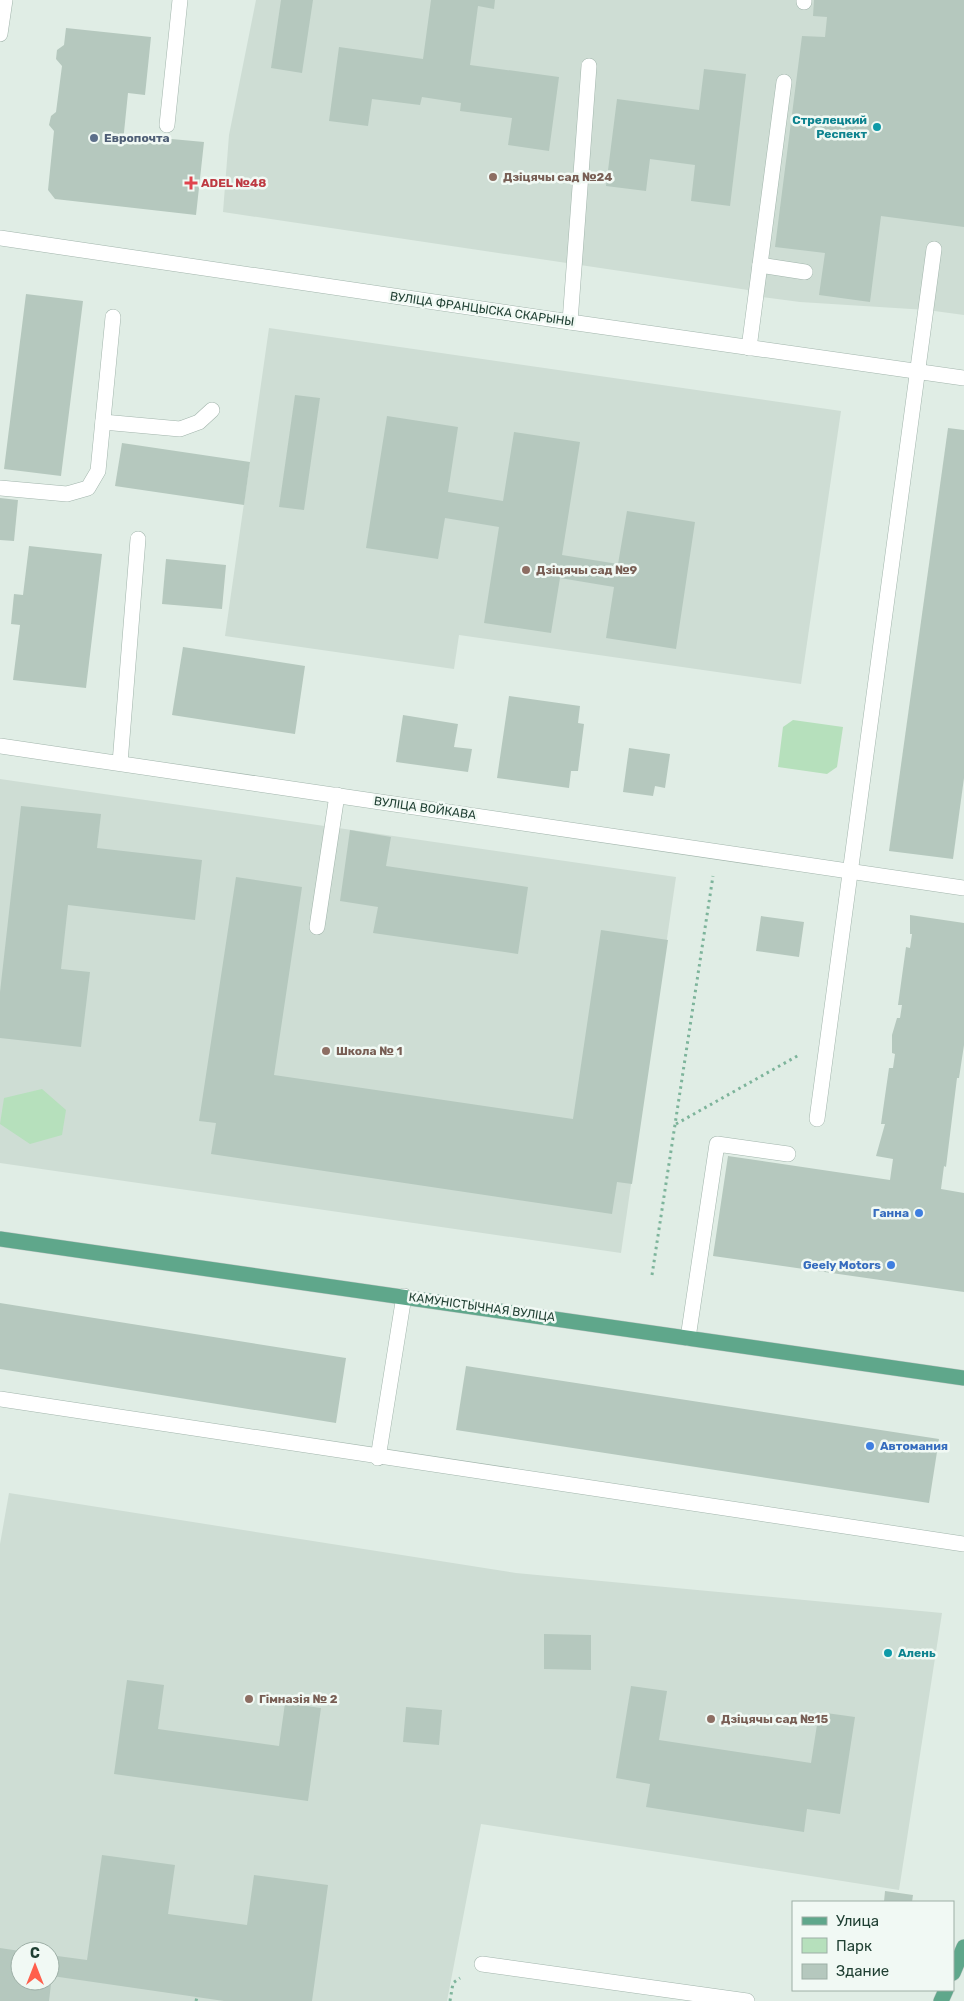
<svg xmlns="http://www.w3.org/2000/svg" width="964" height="2001" viewBox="0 0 964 2001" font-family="Rubik,sans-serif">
	<rect width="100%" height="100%" fill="#e0ede5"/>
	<g fill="#ceddd4" fill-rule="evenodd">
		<polygon points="256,0 964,0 964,315 927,310 800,302 748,295 748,290 223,212 229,135"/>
		<polygon points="269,328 841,411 801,684 459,635 454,669 225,636"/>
		<polygon points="0,779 676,877 621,1253 0,1163"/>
		<path d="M9,1493l507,80 426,40 -43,277 -418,-66 -34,177h-447v-457zM20,1951h30v30h-30z"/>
	</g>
	<g fill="#b6e0bc">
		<polygon points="793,720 843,727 837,767 827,774 778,767 783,727"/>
		<polygon points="42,1089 66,1110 62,1135 30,1144 0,1124 4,1098"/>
	</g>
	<g fill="#b5c8be">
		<polygon points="281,0 313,0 302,73 271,68"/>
		<polygon points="431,0 495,0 494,9 478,6 470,65 559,77 549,151 508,145 512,118 460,111 461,103 422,97 420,105 372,99 368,126 329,121 339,47 423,59"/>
		<polygon points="814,0 964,0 964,227 881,216 870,302 819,295 825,253 775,247 802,36 825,37 827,17 813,16"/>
		<polygon points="66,28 151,37 145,95 128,93 123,142 138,143 139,136 204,142 196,215 55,199 48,190 54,131 49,125 51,116 56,112 62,66 56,59 57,50 64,45"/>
		<polygon points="704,69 746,74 730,206 691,201 695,165 650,159 646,191 606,186 617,99 699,110"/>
		<polygon points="26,294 83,301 61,476 4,469"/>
		<polygon points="295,395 320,398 304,510 279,507"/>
		<polygon points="387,416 458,427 448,492 503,501 514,432 580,442 562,555 618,564 627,511 695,522 676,649 606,638 614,587 560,578 551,633 484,623 499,527 445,518 438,559 366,548"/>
		<polygon points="948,428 964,430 964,778 953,859 889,851"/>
		<polygon points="122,443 250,462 244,505 115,486"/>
		<polygon points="0,498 18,500 14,541 0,540"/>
		<polygon points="29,546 102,554 86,688 13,680 20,625 11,624 14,594 23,595"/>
		<polygon points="166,559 226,565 222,609 162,604"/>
		<polygon points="183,647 305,666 295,734 172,715"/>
		<polygon points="509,696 580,706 578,723 584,724 578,771 571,771 569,788 497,778"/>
		<polygon points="403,715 458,724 454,747 472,749 468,772 396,762"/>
		<polygon points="629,748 670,754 665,788 655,786 653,796 623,792"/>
		<polygon points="21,806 101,814 97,848 202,860 195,920 68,905 61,969 90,972 81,1047 0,1038 0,992"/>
		<polygon points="350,830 391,837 386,866 528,887 518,954 373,933 378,907 340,901"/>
		<polygon points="236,877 302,887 274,1075 573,1119 601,930 668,940 632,1184 617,1182 612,1214 211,1154 216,1123 199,1121"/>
		<polygon points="910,915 964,923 964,1045 959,1078 957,1078 946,1167 944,1166 941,1189 964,1193 964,1292 713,1256 728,1156 890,1180 893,1159 876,1156 885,1124 881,1124 889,1068 893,1068 895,1054 892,1053 892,1035 897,1018 900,1018 902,1005 898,1005 906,947 910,948 912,934 910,934"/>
		<polygon points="761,916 804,922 799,957 756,951"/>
		<polygon points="0,1303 346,1358 336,1423 0,1369"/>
		<polygon points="466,1366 939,1439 929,1503 456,1430"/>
		<polygon points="544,1634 591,1635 591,1670 544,1669"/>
		<polygon points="127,1680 164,1685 158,1729 279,1746 285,1703 321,1708 308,1801 114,1774"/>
		<polygon points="631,1686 667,1691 659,1740 811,1763 819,1712 855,1717 840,1814 807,1809 804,1832 646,1807 650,1784 616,1778"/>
		<polygon points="406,1707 442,1710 439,1745 403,1742"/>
		<polygon points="102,1855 175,1865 168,1914 247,1925 254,1875 328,1885 312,2001 224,2001 52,1976 49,2001 0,2001 0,1948 20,1951 20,1981 50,1981 50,1955 87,1960"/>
		<polygon points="885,1891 913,1895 912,1902 884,1902"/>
	</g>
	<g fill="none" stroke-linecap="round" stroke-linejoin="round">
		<defs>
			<g id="minor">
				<polyline points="804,2 804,0"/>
				<polyline points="0,34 5,0"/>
				<polyline points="167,125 180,0"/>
				<polyline points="0,238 570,322 964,378"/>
				<polyline points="760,265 805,272"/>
				<polyline points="570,322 589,66"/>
				<polyline points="749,348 784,82"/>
				<polyline points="103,422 180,429 199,422 212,410"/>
				<polyline points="0,488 67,494 88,488 98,471 113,317"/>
				<polyline points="0,746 964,888"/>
				<polyline points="120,763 138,539"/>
				<polyline points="317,927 337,795"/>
				<polyline points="817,1119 934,249"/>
				<polyline points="688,1338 717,1144 788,1154"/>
				<polyline points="0,1399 964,1544"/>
				<polyline points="378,1458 404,1296"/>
				<polyline points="482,1964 747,2001"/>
			</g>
			<g id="major">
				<polyline points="0,1239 964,1378"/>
				<polyline points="953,1973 964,1947"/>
				<polyline points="941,2001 946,1990"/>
			</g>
		</defs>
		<use href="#minor" stroke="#a2b5ac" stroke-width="16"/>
		<use href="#major" stroke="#c0c9c6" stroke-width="16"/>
		<g stroke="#7db49b" stroke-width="3" stroke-dasharray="2.5 4" stroke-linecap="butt">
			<polyline points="676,1124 799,1055"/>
			<polyline points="652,1275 713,876"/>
			<polyline points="196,2001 197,1997"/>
			<polyline points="450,2001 453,1983 460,1978"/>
		</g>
		<use href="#minor" stroke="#fff" stroke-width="15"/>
		<use href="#major" stroke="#5fa78b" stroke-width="15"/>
	</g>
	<g fill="#0f9aa8" stroke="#f1f9f4" stroke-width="2">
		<circle cx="877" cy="127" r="5"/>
		<circle cx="888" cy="1653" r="5"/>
	</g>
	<circle fill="#5c6f8a" stroke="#f1f9f4" stroke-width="2" cx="94" cy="138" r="5"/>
	<g fill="#8d6e63" stroke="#f1f9f4" stroke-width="2">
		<circle cx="493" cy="177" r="5"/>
		<circle cx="526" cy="570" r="5"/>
		<circle cx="326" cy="1051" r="5"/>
		<circle cx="249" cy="1699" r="5"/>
		<circle cx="711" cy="1719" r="5"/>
	</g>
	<path fill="#e0444e" stroke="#f1f9f4" stroke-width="2" d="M188.5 175.5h5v5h5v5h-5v5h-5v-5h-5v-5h5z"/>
	<g fill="#3f7fe0" stroke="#f1f9f4" stroke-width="2">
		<circle cx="919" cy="1213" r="5"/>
		<circle cx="891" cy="1265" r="5"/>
		<circle cx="870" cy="1446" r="5"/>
	</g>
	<g text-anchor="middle" stroke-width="5" stroke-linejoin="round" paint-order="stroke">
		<g font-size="12" font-weight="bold" fill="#0d838f" stroke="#f1f9f4" text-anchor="end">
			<text x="867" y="124">Стрелецкий<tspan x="867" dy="14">Респект</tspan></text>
			<text x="898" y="1657" text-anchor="start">Алень</text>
		</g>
		<g font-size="12" font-weight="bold" fill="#4e5e75" stroke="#f1f9f4" text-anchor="start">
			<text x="104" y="142">Европочта</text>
		</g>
		<g font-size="12" font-weight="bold" fill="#785e54" stroke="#f1f9f4" text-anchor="start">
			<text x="503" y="181">Дзіцячы сад №24</text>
			<text x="536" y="574">Дзіцячы сад №9</text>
			<text x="336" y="1055">Школа № 1</text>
			<text x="259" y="1703">Гімназія № 2</text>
			<text x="721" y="1723">Дзіцячы сад №15</text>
		</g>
		<g font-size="12" font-weight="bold" fill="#be3a42" stroke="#f1f9f4" text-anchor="start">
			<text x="201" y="187">ADEL №48</text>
		</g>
		<g font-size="12" fill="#1f3f32" stroke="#f1f9f4">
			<text transform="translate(482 309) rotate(8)" y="4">ВУЛІЦА ФРАНЦЫСКА СКАРЫНЫ</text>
			<text transform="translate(425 808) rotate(8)" y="4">ВУЛІЦА ВОЙКАВА</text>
			<text transform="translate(482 1307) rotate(8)" y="4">КАМУНІСТЫЧНАЯ ВУЛІЦА</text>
		</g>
		<g font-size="12" font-weight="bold" fill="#366cbe" stroke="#f1f9f4" text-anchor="end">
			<text x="909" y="1217">Ганна</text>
			<text x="881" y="1269">Geely Motors</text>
			<text x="880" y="1450" text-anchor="start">Автомания</text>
		</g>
	</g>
	<rect x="792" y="1901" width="162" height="90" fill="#f1f9f4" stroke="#9dafa6"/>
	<rect x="802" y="1917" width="25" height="8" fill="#5fa78b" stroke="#9dafa6"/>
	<text x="836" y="1926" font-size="15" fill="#1f3f32">Улица</text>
	<rect x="802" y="1938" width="25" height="15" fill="#b6e0bc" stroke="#9dafa6"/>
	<text x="836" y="1951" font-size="15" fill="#1f3f32">Парк</text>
	<rect x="802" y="1964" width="25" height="15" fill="#b5c8be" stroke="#9dafa6"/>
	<text x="836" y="1976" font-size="15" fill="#1f3f32">Здание</text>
	<g transform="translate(35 1966)"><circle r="24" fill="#f1f9f4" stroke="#9dafa6"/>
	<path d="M0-4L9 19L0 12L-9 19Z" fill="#ff5f4c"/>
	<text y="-8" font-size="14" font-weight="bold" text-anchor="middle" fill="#1f3f32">С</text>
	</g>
</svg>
